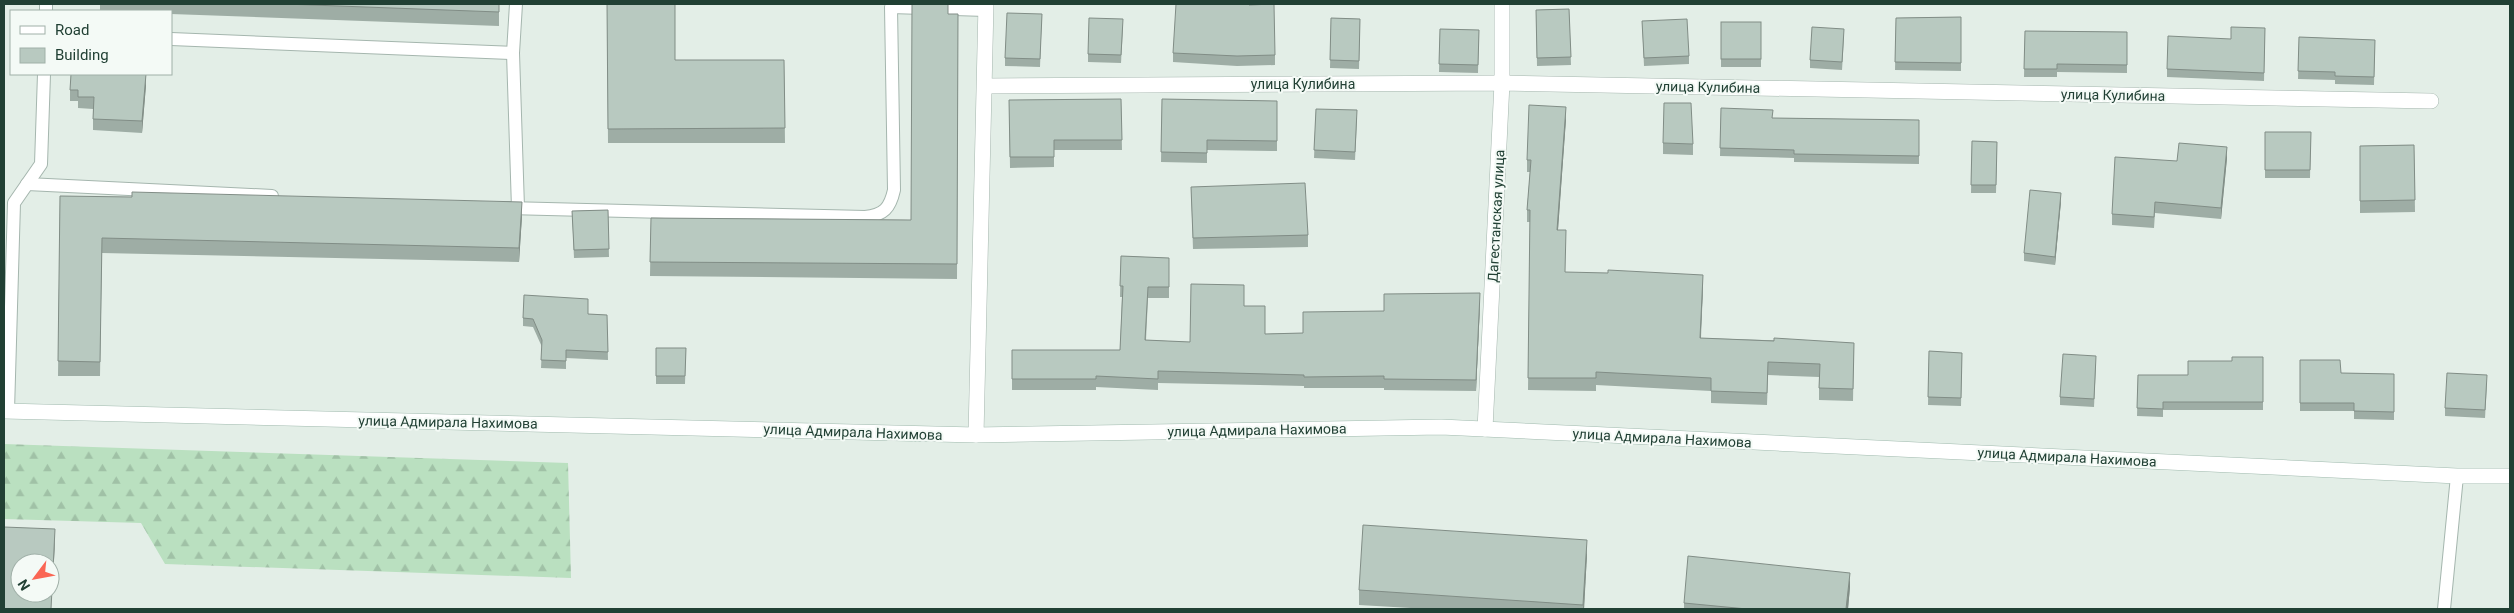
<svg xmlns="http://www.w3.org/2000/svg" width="2514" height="613" viewBox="0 0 2514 613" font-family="Roboto,sans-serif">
	<defs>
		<pattern id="forest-firs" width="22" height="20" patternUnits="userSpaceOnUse" patternTransform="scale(1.25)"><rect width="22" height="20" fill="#bae0c0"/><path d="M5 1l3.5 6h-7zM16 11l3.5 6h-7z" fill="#a0c1a6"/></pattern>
	</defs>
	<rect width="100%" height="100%" fill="#e3eee7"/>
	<polygon fill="url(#forest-firs)" points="4,444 568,463 571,578 165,564 141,523 4,519"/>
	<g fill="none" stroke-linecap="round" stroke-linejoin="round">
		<defs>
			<g id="lane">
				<polyline points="516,4 513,53 518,208"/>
				<polyline points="46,11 46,4"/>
				<polyline points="171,39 513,53"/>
				<polyline points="27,184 272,196"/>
				<path d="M507,208l358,9c19,-2 25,-9 29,-27l-3,-183 95,3"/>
				<polyline points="8,411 14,203 41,164 44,74"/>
				<polyline points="2444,609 2457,476"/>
			</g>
			<g id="street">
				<polyline points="985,86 1502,83 2431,101"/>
				<polyline points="1485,429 1502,83 1502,4"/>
				<polyline points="976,435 986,4"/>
			</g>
			<polyline id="secondary" points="4,411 976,435 1441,427 2457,476 2510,476"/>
		</defs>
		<use href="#lane" stroke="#a5b6ae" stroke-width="14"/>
		<use href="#street" stroke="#a5b6ae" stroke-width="16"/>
		<use href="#secondary" stroke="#a0baae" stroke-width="16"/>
		<use href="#lane" stroke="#fff" stroke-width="12"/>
		<use href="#street" stroke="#fff" stroke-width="15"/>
		<use href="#secondary" stroke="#fff" stroke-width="15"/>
	</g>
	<g fill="#9eada5">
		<polygon points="100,4 499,4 499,26 171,14 171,11 100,11"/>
		<polygon points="607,4 675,60 784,60 785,143 608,143"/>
		<polygon points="1569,9 1571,65 1537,66 1536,10"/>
		<polygon points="948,14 958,14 957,279 650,276 651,218 911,220"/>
		<polygon points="1042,14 1040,67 1005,66 1005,58"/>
		<polygon points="1961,17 1961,71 1895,70 1896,18"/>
		<polygon points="1331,18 1360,19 1359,69 1330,68"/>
		<polygon points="1642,21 1689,56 1689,64 1644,66"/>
		<rect x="1721" y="22" width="40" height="45"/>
		<polygon points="1123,27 1121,63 1088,62 1088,54"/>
		<polygon points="2265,28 2264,81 2167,77 2167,69 2231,39"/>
		<polygon points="1440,29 1479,30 1478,73 1439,72"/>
		<polygon points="2025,31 2127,32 2127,73 2057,72 2057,77 2024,77"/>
		<polygon points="1844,37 1842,70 1810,68 1810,60"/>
		<polygon points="2299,37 2375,40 2374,85 2335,84 2335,80 2298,79"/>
		<polygon points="1173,53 1275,55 1275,65 1237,66 1173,62"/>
		<polygon points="146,85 142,133 93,130 93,109 78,108 78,101 70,101 70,90"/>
		<polygon points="1121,99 1122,150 1054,150 1054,167 1010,168 1009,100"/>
		<polygon points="1162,99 1277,101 1277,151 1207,150 1207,163 1161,162"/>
		<polygon points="1721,108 1773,118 1919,120 1919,164 1794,162 1794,158 1720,156"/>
		<polygon points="1316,109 1357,118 1355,160 1314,158"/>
		<polygon points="1566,119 1558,230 1565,272 1703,287 1701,338 1854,343 1853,401 1819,400 1819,377 1768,375 1767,405 1711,403 1711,391 1596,385 1596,391 1528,390 1530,222 1527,222 1527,210 1530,172 1527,172 1527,160"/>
		<polygon points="2265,132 2311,132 2310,178 2265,178"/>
		<polygon points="1972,141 1997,142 1996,193 1971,193"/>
		<polygon points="1663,143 1693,144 1693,155 1663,154"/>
		<polygon points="2414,145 2415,212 2360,213 2360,146"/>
		<polygon points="2227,158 2221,219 2155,213 2154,228 2112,225 2112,214 2177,161"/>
		<polygon points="1191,187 1308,235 1308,247 1193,249"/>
		<polygon points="60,196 522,216 519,262 102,253 100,376 58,376"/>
		<polygon points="2061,201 2055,265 2024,261 2024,253"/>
		<polygon points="608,210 609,257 574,258 572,211"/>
		<polygon points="1121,256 1169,258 1169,298 1148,298 1146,340 1190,342 1244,306 1265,334 1303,333 1384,311 1480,304 1476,391 1384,390 1384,388 1304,388 1304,386 1158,383 1158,390 1096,387 1096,390 1012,390 1012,350 1120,350 1122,297 1120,297"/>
		<polygon points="588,314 607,315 608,360 566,358 566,369 541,368 542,347 533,327 523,326 523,318"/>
		<polygon points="656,348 686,348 685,384 656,384"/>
		<polygon points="1929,351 1962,353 1961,406 1928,405"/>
		<polygon points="2263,357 2263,410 2163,410 2163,417 2137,416 2138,375 2188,375 2232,361"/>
		<polygon points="2300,360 2341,373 2394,374 2394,420 2354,419 2354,411 2300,411"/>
		<polygon points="2096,364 2094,407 2060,405 2060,397"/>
		<polygon points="2487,383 2485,418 2445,416 2445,408"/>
		<polygon points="1587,554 1584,609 1428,609 1359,605 1359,590"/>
		<polygon points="1850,587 1848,609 1684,609 1684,603"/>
	</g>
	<g fill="#818d86">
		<polygon points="146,74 146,85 142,133 142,121"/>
		<polygon points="1566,107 1566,119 1557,243 1557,230"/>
		<polygon points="2227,147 2227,158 2221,219 2221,208"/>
		<polygon points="2061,193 2061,201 2055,265 2055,257"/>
		<polygon points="522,202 522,216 519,262 519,248"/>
		<polygon points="1703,275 1703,287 1700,350 1700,338"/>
		<polygon points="1480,293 1480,304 1476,391 1476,380"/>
		<polygon points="55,529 55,544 51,609"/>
		<polygon points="1587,540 1587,554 1584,609 1583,609"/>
		<polygon points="1850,573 1850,587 1848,609 1846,609"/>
	</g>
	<g fill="#b8c9c0" stroke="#818d86" fill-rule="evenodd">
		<polygon points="285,4 499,4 499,12"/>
		<polygon points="607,4 675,4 675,60 784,60 785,128 608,129"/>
		<polygon points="912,4 948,4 948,14 958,14 957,264 650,262 651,218 911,220"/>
		<polygon points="1176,4 1249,4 1249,5 1274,4 1275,55 1237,56 1173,53"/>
		<polygon points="1569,9 1571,57 1537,58 1536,10"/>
		<polygon points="1007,13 1042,14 1040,59 1005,58"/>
		<polygon points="1961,17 1961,63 1895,62 1896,18"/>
		<polygon points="1089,18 1123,19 1121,55 1088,54"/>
		<polygon points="1331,18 1360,19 1359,61 1330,60"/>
		<polygon points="1687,19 1689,56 1644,58 1642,21"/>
		<rect x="1721" y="22" width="40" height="37"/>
		<polygon points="1812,27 1844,29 1842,62 1810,60"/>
		<polygon points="2231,27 2265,28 2264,73 2167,69 2168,36 2231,39"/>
		<polygon points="1440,29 1479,30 1478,65 1439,64"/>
		<polygon points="2025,31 2127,32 2127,65 2057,64 2057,69 2024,69"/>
		<polygon points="2299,37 2375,40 2374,77 2335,76 2335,72 2298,71"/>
		<polygon points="71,74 146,74 142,121 93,119 94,97 78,97 78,90 70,90"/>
		<polygon points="1121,99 1122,140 1054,140 1054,157 1010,157 1009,100"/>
		<polygon points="1162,99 1277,101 1277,141 1207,140 1207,153 1161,152"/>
		<polygon points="1664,103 1691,103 1693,144 1663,143"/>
		<polygon points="1529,105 1566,107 1557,230 1566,230 1565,272 1608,273 1608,270 1703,275 1700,338 1774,341 1774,338 1854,343 1853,389 1819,388 1820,364 1768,362 1767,393 1711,391 1711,378 1596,372 1596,378 1528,378 1530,210 1527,210 1531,160 1527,160"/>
		<polygon points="1721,108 1773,110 1772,118 1919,120 1919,156 1794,154 1794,150 1720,148"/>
		<polygon points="1316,109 1357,110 1355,152 1314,150"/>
		<polygon points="2265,132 2311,132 2310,170 2265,170"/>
		<polygon points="1972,141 1997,142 1996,185 1971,185"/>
		<polygon points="2179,143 2227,147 2221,208 2155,202 2154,217 2112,214 2115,157 2177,161"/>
		<polygon points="2414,145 2415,200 2360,201 2360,146"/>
		<polygon points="1305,183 1308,235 1193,238 1191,187"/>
		<polygon points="2030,190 2061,193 2055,257 2024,253"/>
		<polygon points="132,192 522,202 519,248 102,238 100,362 58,361 60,196 132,197"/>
		<polygon points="608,210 609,249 574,250 572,211"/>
		<polygon points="1121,256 1169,258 1169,287 1148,287 1145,340 1190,342 1191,284 1244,285 1244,306 1265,306 1265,334 1303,333 1303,312 1384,311 1384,294 1480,293 1476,380 1384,379 1384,376 1304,377 1304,375 1158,371 1158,379 1096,376 1096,379 1012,379 1012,350 1120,350 1123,286 1120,286"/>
		<polygon points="524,295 588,299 588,314 607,315 608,352 566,350 566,361 541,360 542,340 533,319 523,318"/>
		<polygon points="656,348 686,348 685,376 656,376"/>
		<polygon points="1929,351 1962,353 1961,398 1928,397"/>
		<polygon points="2063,354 2096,356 2094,399 2060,397"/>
		<polygon points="2232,357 2263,357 2263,402 2163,402 2163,409 2137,408 2138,375 2188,375 2188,361 2232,361"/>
		<polygon points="2300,360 2340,360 2341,373 2394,374 2394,412 2354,411 2354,403 2300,403"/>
		<polygon points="2447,373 2487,375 2485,410 2445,408"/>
		<polygon points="1363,525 1587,540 1583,605 1359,590"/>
		<path d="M4,527l51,2 -4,80h-47zM20,563h30v30h-30z"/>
		<polygon points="1688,556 1850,573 1846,609 1747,609 1684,603"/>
	</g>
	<g text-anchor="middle" stroke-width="4" stroke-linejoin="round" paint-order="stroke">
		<g font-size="14" fill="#214034" stroke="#f4faf6">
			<text x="1303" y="89">улица Кулибина</text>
			<text transform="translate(1708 87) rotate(1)" y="5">улица Кулибина</text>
			<text transform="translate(2113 95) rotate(1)" y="5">улица Кулибина</text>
			<text transform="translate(1496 216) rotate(-87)" y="5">Дагестанская улица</text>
			<text transform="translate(448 422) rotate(1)" y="5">улица Адмирала Нахимова</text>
			<text transform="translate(1257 430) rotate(-1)" y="5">улица Адмирала Нахимова</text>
			<text transform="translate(853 432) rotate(2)" y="5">улица Адмирала Нахимова</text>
			<text transform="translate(1662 438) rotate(3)" y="5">улица Адмирала Нахимова</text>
			<text transform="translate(2067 457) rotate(3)" y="5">улица Адмирала Нахимова</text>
		</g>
	</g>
	<rect width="2514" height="613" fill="none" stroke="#214034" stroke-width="10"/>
	<rect x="10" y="10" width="162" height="65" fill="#f4faf6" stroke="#a0b0a8"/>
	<rect x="20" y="26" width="25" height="8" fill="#ffffff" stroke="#a0b0a8"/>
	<text x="55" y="35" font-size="15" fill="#214034">Road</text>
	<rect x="20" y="48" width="25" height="15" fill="#b8c9c0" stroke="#a0b0a8"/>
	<text x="55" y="60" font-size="15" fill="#214034">Building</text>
	<g transform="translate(35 578) rotate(238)"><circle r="24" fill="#f4faf6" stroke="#a0b0a8"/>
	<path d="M0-4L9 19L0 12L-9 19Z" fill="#fa6654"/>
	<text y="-8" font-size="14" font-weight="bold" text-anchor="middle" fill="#214034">N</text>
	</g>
</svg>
